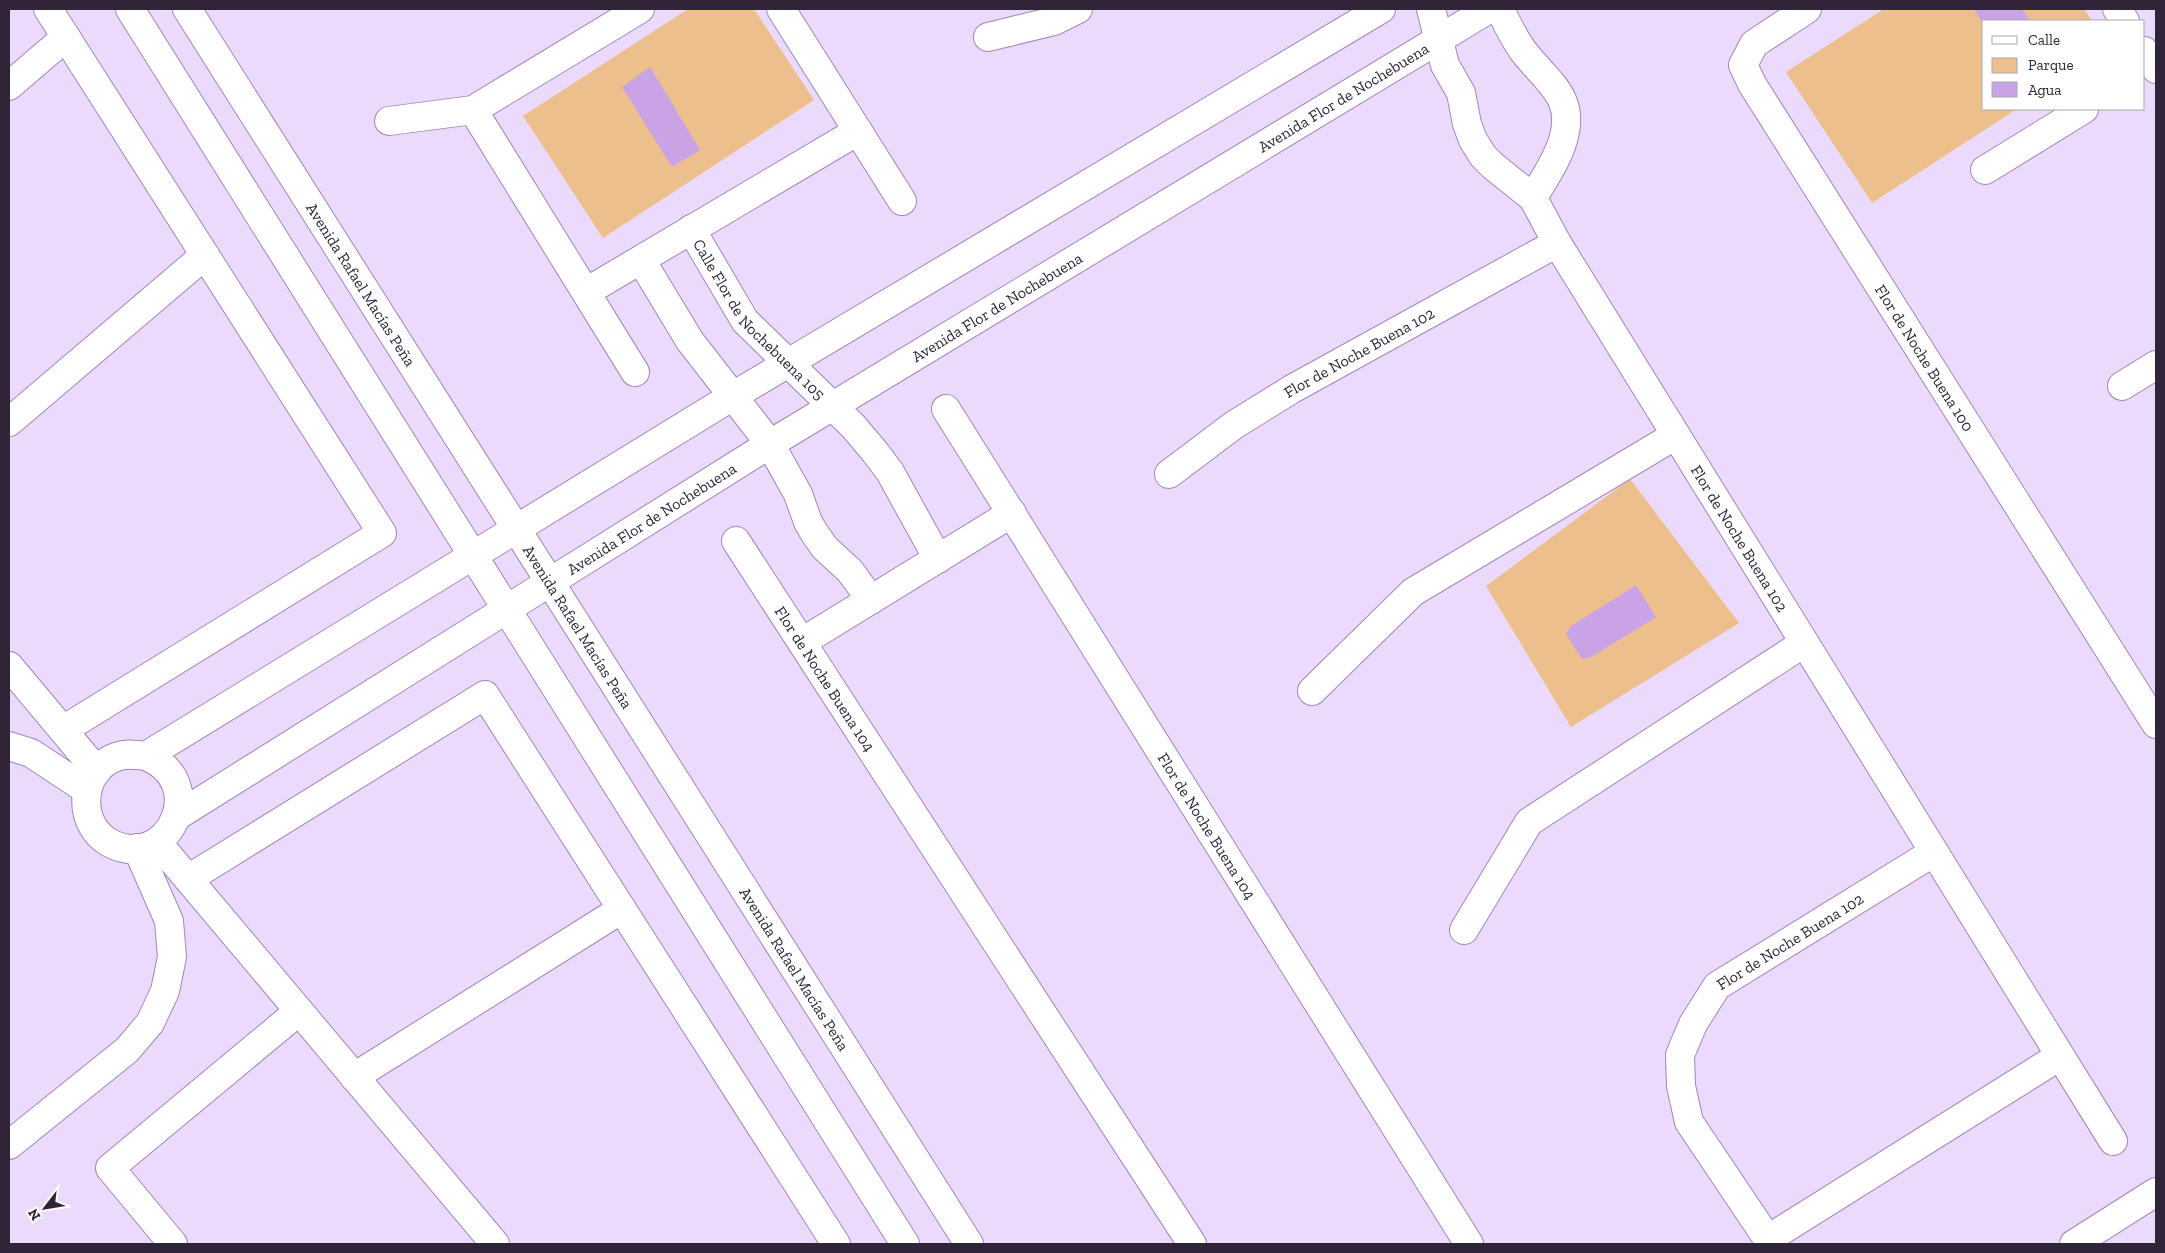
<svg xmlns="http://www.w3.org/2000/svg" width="2165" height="1253" viewBox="0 0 2165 1253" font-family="'Zilla Slab',serif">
	<rect width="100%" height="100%" fill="#ebdafb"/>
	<g fill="#edbf8d">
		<polygon points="688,9 754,9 814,100 603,238 523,116"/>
		<polygon points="1884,9 2084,9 2092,21 1984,21 1984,109 2017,109 1872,203 1786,72"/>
		<polygon points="1630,479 1739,623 1571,727 1486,586"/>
	</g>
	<g fill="#c8a3e6">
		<polygon points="1974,9 2022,9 2030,21 1984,21 1984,25"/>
		<polygon points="650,67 700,150 672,167 622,87"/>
		<polygon points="1636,585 1656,617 1591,657 1582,659 1566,634 1570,627"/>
	</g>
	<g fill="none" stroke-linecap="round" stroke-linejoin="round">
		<defs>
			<g id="minor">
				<polyline points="48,9 382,533 63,730"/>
				<polyline points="130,9 905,1244"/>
				<path id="s1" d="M187,9l782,1235"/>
				<polyline points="781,9 902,201"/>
				<path id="s2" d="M1431,9l14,56 16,28 6,31 6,16 10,16 10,10 40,32 24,45 556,898"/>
				<path d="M1500,9c7,15 14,30 24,43 24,31 52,45 39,88 -6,21 -20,40 -30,58"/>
				<path id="s3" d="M1807,9l-53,35 -11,21 9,19 404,640"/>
				<polyline points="2117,9 2125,21"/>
				<polyline points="988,37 1054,21 1078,9"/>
				<polyline points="2144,51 2156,69"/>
				<polyline points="9,86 66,37"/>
				<polyline points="473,110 635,372"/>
				<polyline points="389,121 473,110 640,9"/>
				<polyline points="1985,170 2084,109"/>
				<path id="s4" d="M691,229l54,92 108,105 22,26 15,20 48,87"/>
				<polyline points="641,260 690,341 770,444 798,494 808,522 815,534 825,548 850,571 871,600"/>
				<polyline points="586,292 858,131"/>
				<polyline points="2122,386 2156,365"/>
				<path id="s5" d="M946,409l523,835"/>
				<polyline points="9,422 205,255"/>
				<path id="s6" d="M1169,474l65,-49 58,-36 265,-146"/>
				<path id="s7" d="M736,541l456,703"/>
				<polyline points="802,642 1012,513"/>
				<polyline points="9,666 97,771"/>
				<polyline points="1312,691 1413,592 1676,435"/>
				<polyline points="9,746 31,753 87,790"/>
				<path d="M146,756c66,27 21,117 -36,87 -34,-18 -31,-73 6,-86 10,-4 19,-2 30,-1l587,-360 648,-387"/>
				<path id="s8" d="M177,816l593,-372 719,-435"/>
				<polyline points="157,842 495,1244"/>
				<polyline points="188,879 485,695 836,1244"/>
				<polyline points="1464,930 1529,822 1804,643"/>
				<polyline points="354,1077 622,909"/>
				<polyline points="9,1145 127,1050 150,1023 165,991 172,957 169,921 137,848"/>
				<polyline points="1768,1239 2060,1056"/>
				<polyline points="173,1244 110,1168 299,1011"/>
				<path id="s9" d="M1771,1244l-82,-122 -8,-36 -1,-31 13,-31 24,-38 217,-134"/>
				<polyline points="2074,1244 2156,1192"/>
			</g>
		</defs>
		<use href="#minor" stroke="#a186b8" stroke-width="30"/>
		<use href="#minor" stroke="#fff" stroke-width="28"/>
	</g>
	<g text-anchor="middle" stroke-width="4.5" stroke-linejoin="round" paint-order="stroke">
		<g font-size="16" fill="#2f2438" stroke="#fff">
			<text dy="6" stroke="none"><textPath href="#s8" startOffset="1370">Avenida Flor de Nochebuena</textPath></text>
			<text dy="6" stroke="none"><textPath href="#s1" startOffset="326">Avenida Rafael Macías Peña</textPath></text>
			<text dy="6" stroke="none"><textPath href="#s8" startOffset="965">Avenida Flor de Nochebuena</textPath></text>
			<text dy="6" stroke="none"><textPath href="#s4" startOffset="114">Calle Flor de Nochebuena 105</textPath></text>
			<text dy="6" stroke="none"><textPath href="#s6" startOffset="226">Flor de Noche Buena 102</textPath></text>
			<text dy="6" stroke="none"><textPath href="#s3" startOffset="432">Flor de Noche Buena 100</textPath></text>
			<text dy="6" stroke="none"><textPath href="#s8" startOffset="560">Avenida Flor de Nochebuena</textPath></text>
			<text dy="6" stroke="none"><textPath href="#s2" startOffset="621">Flor de Noche Buena 102</textPath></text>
			<text dy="6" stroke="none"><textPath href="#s1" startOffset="731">Avenida Rafael Macías Peña</textPath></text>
			<text dy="6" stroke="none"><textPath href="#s7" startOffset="164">Flor de Noche Buena 104</textPath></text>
			<text dy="6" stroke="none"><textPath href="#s5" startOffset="492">Flor de Noche Buena 104</textPath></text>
			<text dy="6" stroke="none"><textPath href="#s9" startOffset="379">Flor de Noche Buena 102</textPath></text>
			<text dy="6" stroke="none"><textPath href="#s1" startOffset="1136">Avenida Rafael Macías Peña</textPath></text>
		</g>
	</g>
	<rect width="2165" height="1253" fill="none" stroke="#2f2438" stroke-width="20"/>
	<rect x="1982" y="20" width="162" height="90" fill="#ffffff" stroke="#aca7af"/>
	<rect x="1992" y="36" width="25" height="8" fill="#ffffff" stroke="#aca7af"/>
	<text x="2028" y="45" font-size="15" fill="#2f2438">Calle</text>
	<rect x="1992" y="58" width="25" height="15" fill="#edbf8d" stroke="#aca7af"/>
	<text x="2028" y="70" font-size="15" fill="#2f2438">Parque</text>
	<rect x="1992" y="82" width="25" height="15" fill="#c8a3e6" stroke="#aca7af"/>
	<text x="2028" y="95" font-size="15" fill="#2f2438">Agua</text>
	<g transform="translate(45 1208) rotate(239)" stroke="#ffffff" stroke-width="4" paint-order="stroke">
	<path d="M0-4L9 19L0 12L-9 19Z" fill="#2f2438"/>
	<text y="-8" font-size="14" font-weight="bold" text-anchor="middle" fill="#2f2438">N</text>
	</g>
</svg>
